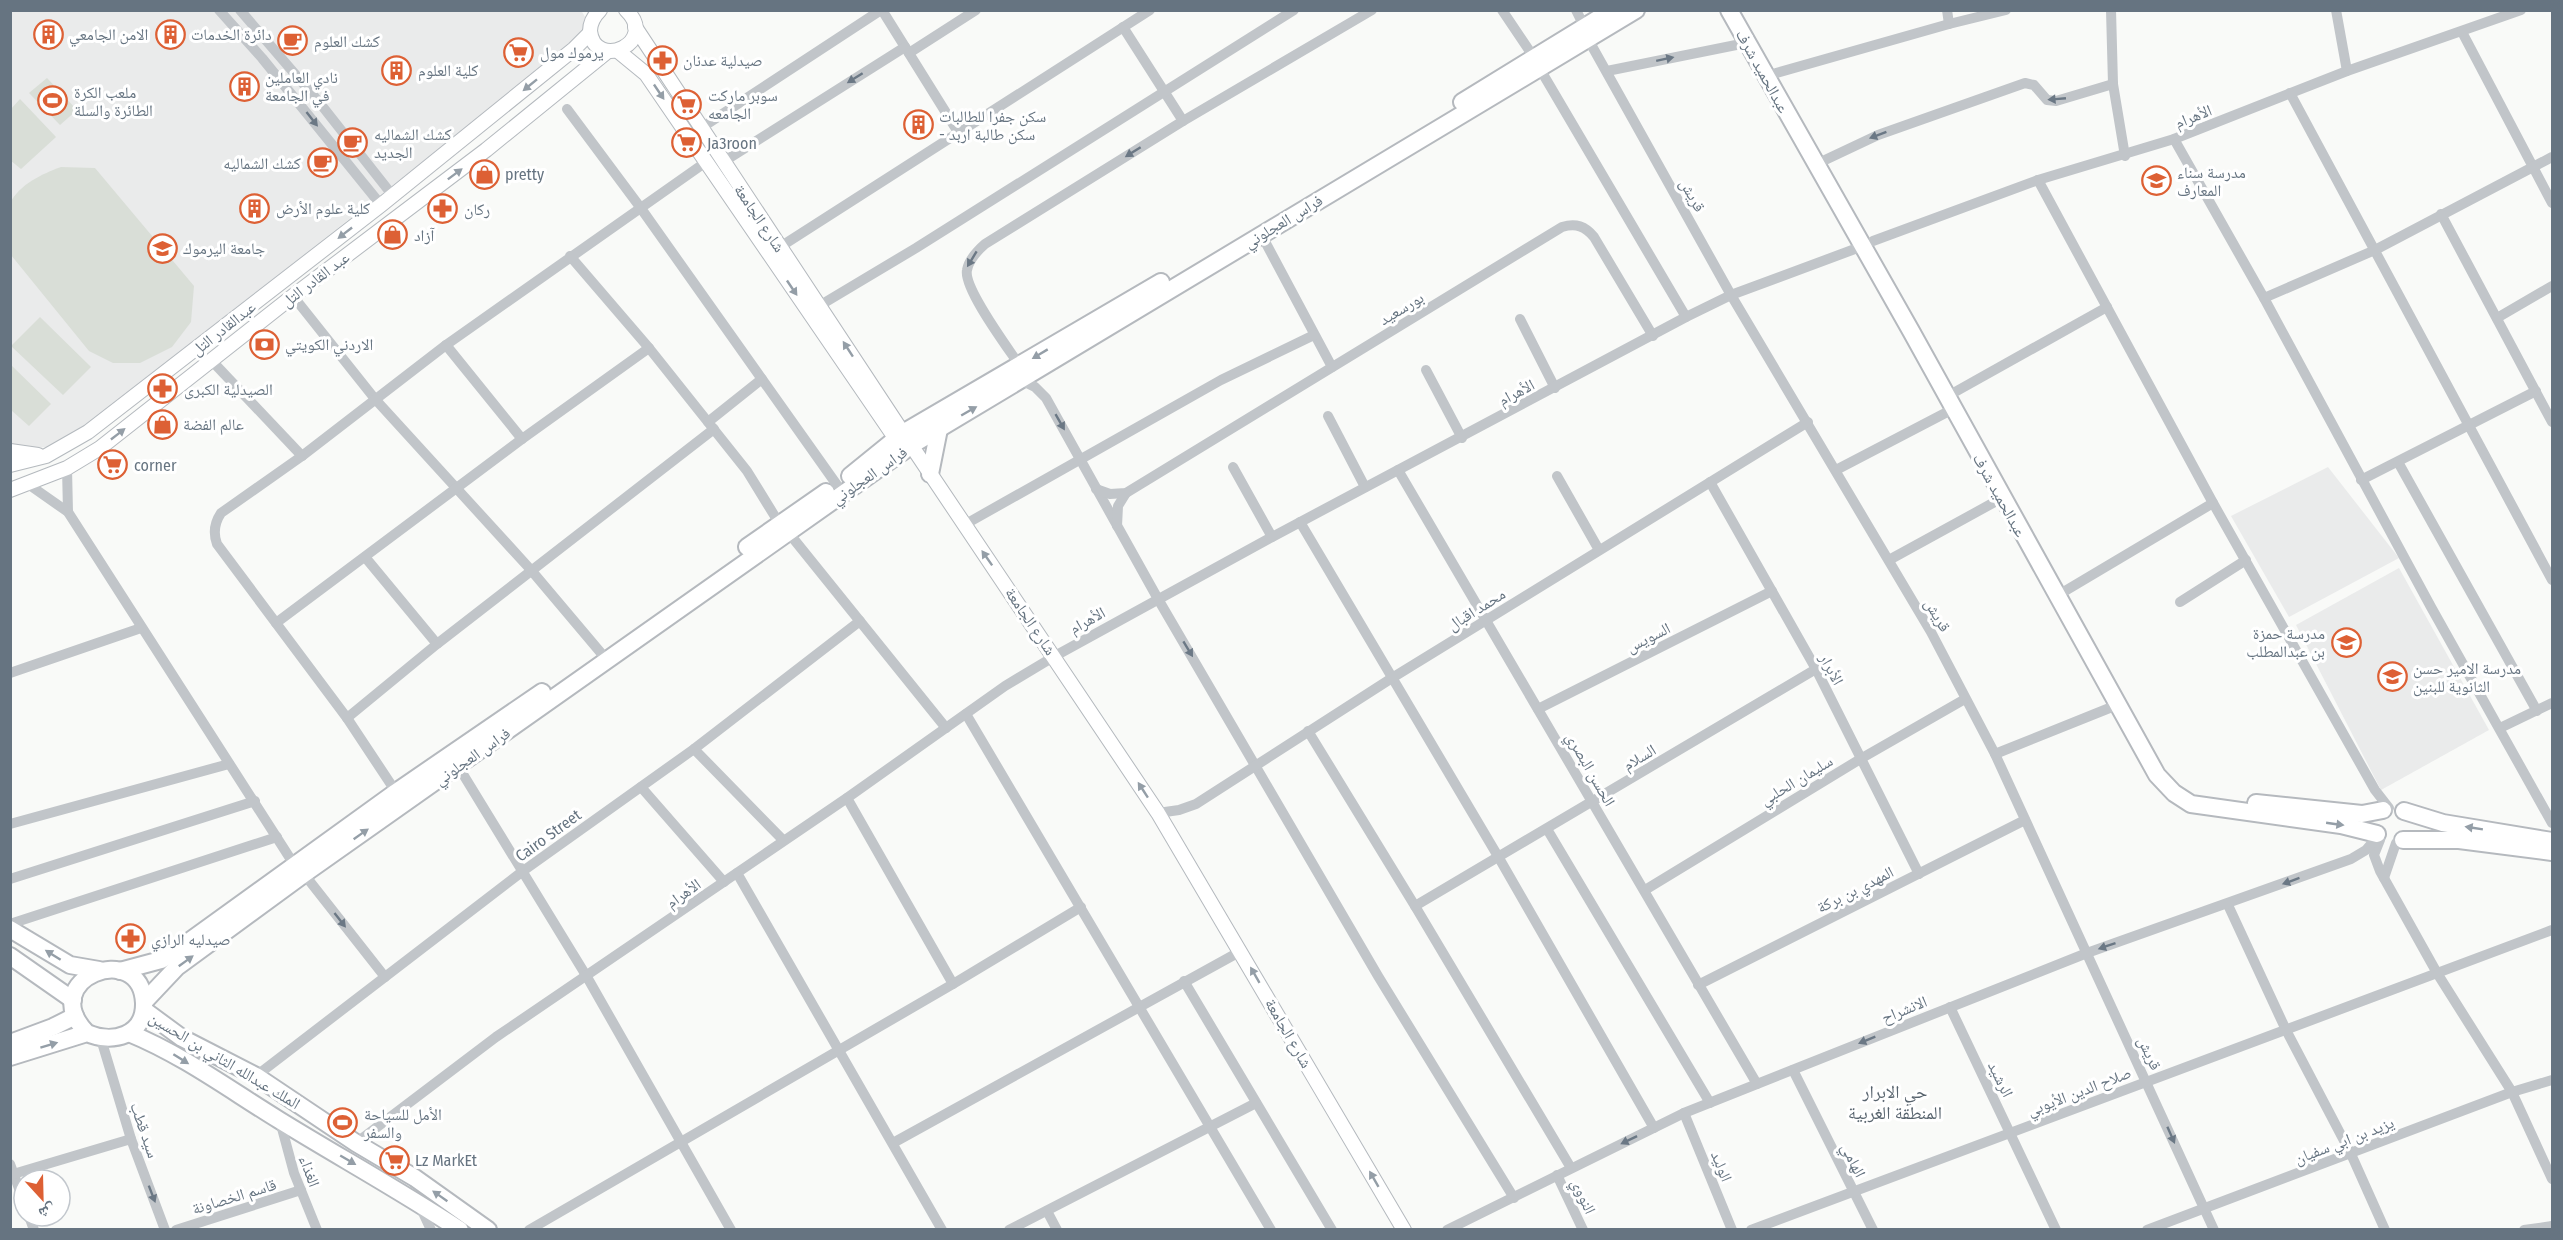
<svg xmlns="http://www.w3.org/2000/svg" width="2563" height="1240" viewBox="0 0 2563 1240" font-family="'Fira Sans Condensed','Noto Naskh Arabic',sans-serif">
	<rect width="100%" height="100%" fill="#f9faf8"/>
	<g fill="#eaebeb">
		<polygon points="581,10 585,17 585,32 567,49 59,446 10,450 10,11"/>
		<polygon points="2328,467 2399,558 2289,617 2231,516"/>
		<polygon points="2399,568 2489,730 2381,790 2296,625"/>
	</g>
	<g fill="#d9ded7">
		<polygon points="47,78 77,110 60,125 29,93"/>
		<polygon points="20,99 56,137 21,169 10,160 11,109"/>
		<path d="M61,167l34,1 99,118 -3,36 -19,25 -32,16h-27l-24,-12 -78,-96 -1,-52c10,-19 32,-29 51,-36z"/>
		<polygon points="40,317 91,367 63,395 11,346"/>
		<polygon points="10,364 51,404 29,426 11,410"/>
	</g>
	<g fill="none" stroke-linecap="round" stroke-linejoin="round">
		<defs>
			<g id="secondary">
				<path d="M600,10c-6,6 -10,12 -10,21 5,41 70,11 36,-21"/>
				<polyline points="635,27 903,433 1158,813 1404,1230"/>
				<polyline points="618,51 646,74 900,445"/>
				<polyline points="10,451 38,455"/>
				<polyline points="10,465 46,456 88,432 381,205 574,49 590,33"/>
				<polyline points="10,490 67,468 100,448 293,296 486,150 608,51"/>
			</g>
			<g id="primary">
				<polyline points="1729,10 1911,331 2157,775 2174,793 2191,804 2341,825 2377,834"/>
				<polyline points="1462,102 1612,10"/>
				<polyline points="930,474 939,429"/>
				<polyline points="850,476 903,433 1161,282"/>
				<polyline points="747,547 826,492"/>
				<polyline points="2256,803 2362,814 2383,810"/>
				<polyline points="2404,811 2443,823 2552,841"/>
				<polyline points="2403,840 2459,840 2552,852"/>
				<polyline points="10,929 70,965 99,970"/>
				<polyline points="10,956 73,1000"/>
				<polyline points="120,971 161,960 173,953 396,792 542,692"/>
				<polyline points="144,1002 177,967 304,874 912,445 1636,10"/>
				<polyline points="144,1010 182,1038 256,1076 356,1143 415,1178 488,1230"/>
				<path d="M129,1033c54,22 101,57 150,87 60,37 122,71 181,110"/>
				<polyline points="10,1043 53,1027 75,1016"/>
				<path d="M10,1057l77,-24c25,11 58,3 57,-30 -3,-65 -110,-24 -57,30"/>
			</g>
		</defs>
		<use href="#secondary" stroke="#b4b9be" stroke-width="16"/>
		<use href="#primary" stroke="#b5b9be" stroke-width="20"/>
		<g stroke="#c1c5c9" stroke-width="10">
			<polyline points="219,10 262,58 381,205"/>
			<polyline points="240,10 319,102 393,196"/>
			<polyline points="882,10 958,132"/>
			<polyline points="1502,10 1535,59"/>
			<polyline points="1576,10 1585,28"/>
			<polyline points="1947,10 1949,24"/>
			<polyline points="2111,10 2113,84 2125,156"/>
			<polyline points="2336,10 2347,71"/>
			<polyline points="1123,27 1183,121"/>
			<polyline points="2462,32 2552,203"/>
			<polyline points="1588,39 1731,295 1931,632 1995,754 2214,1230"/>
			<polyline points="909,53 976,10"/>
			<polyline points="1540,69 1686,317"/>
			<polyline points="1607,71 1746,43"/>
			<polyline points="1766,78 1776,73 1949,24 2006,10"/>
			<polyline points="2290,93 2552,580"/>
			<polyline points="567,109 640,207 837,485"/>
			<polyline points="701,128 881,10"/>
			<polyline points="2174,139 2264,298 2431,607 2552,823"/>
			<polyline points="1825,160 1878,135 2025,83 2034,85 2047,100 2056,101 2113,84"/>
			<polyline points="723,162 905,47"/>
			<polyline points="2038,180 2213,503 2375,790 2389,808"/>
			<polyline points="2441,214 2552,422"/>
			<polyline points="1261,234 1332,367"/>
			<polyline points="1873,241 2038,180 2174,139 2347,71 2521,10"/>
			<polyline points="780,247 1150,10"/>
			<polyline points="570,256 649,348 747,471 779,523"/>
			<polyline points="293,296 375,399 531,570 601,653"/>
			<polyline points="2264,298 2375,250 2552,157"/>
			<polyline points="819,306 916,248 1294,10"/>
			<polyline points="2497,318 2552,286"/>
			<polyline points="1520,319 1555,388"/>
			<polyline points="446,345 522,439"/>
			<polyline points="212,361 302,456"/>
			<path d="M1020,366c-12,-18 -57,-78 -53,-96 2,-11 10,-19 18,-26l198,-123 189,-111"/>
			<polyline points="1426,370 1462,438"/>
			<polyline points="1021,380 1035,387 1046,398 1158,599 1378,976 1514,1198"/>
			<polyline points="1955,392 2107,307"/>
			<polyline points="1328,416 1365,487"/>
			<polyline points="708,422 762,379"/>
			<polyline points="2398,462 2537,711"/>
			<polyline points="1233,467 1272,537"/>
			<polyline points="67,468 68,512"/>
			<polyline points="1398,470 1757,1084"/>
			<polyline points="1836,470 1953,409"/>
			<polyline points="1557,476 1599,550"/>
			<polyline points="2361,480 2536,391"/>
			<polyline points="1710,482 1816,669 1919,874"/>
			<polyline points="28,484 68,512 295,866"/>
			<path d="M1096,489l14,5 16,-1 436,-266c14,-4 23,-1 32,10l59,99"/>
			<polyline points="1300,522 1499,858 1654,1128"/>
			<polyline points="964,525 1221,380 1314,335"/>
			<polyline points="1117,526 1118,506 1126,493"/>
			<polyline points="788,532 946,728"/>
			<polyline points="365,557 437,644"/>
			<polyline points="1889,560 2002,498"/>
			<polyline points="2065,591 2213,503"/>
			<polyline points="2180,602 2246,560"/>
			<polyline points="276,623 522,439 649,348"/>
			<polyline points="10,673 141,628"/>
			<polyline points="1538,709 1772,591"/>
			<polyline points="966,714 1271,1230"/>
			<polyline points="347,718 437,644 714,429"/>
			<polyline points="2500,728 2552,703"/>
			<polyline points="1308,731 1415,906 1571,1168"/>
			<polyline points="694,749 783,840"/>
			<polyline points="1995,754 2117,705"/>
			<polyline points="458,766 587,977 731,1230"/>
			<polyline points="641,787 724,882"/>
			<path d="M396,792l-49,-74 -130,-174c-4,-11 -2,-22 4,-31l81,-57 144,-111 260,-183"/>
			<polyline points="847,798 953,984"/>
			<polyline points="1158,813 1179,810 1196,804 1392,678 1808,422"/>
			<polyline points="10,824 229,764"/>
			<polyline points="1547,829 1710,1103"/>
			<polyline points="2380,840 2374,855 2380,871 2437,973 2512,1092 2552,1179"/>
			<polyline points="737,873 942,1230"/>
			<polyline points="304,874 385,977"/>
			<polyline points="2384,878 2396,843"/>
			<polyline points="10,879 255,801"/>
			<polyline points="1645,890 1862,758 1965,699"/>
			<polyline points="2228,905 2286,1030 2351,1154 2385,1230"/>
			<polyline points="1415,906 1816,669"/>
			<polyline points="10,924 277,837"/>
			<polyline points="1184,981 1332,1230"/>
			<polyline points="1698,985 2025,820"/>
			<polyline points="1950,1007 2056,1230"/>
			<polyline points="101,1039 131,1139 165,1230"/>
			<polyline points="1793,1070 1873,1230"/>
			<polyline points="256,1076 523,871 694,749 860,621"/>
			<polyline points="1684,1113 1732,1230"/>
			<polyline points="280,1121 294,1173 317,1230"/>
			<polyline points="356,1143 496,1037 847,798 1005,686 1055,656 1272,537 1686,317 1731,295 1863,246"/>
			<polyline points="893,1143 1241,951"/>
			<polyline points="10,1164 24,1202"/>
			<polyline points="10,1175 131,1139"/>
			<polyline points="1557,1175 1583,1230"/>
			<polyline points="419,1204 431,1230"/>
			<polyline points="1047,1211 1057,1230"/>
			<polyline points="29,1216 34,1230"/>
			<polyline points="176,1230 301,1190"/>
			<polyline points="529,1230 953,984 1081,907"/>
			<polyline points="1009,1230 1256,1103"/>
			<polyline points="1447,1230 1684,1113 2087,953 2351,859 2366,850 2378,836"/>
			<polyline points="1751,1230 2552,930"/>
			<polyline points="2147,1230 2512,1092 2552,1080"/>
			<polyline points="2524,1230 2552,1226"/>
		</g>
		<use href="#secondary" stroke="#fff" stroke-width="14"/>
		<use href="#primary" stroke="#fff" stroke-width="16"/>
	</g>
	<defs><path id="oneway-solid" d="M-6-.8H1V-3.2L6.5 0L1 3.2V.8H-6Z" transform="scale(1.5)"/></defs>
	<g fill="#6b7885">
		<use href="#oneway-solid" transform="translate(1665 59) rotate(-12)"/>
		<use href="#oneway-solid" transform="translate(855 78) rotate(148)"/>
		<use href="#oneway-solid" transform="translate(2057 99) rotate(175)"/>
		<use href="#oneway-solid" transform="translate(312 119) rotate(52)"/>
		<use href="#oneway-solid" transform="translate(1878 135) rotate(159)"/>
		<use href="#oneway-solid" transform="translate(1133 152) rotate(148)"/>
		<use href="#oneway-solid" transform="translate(972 259) rotate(121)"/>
		<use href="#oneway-solid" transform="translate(1060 422) rotate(60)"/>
		<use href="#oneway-solid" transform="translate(1188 649) rotate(59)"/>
		<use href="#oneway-solid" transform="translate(2291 881) rotate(160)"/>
		<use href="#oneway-solid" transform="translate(340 920) rotate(52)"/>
		<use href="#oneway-solid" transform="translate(2107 946) rotate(161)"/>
		<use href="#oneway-solid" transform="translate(1867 1040) rotate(158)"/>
		<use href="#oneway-solid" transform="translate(2171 1135) rotate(66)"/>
		<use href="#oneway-solid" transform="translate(1629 1140) rotate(154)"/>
		<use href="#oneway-solid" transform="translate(152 1194) rotate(69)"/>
	</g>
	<g fill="#949ea7">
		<use href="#oneway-solid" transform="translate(530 85) rotate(141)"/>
		<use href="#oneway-solid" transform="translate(659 92) rotate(56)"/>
		<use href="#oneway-solid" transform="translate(455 174) rotate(-37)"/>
		<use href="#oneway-solid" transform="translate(345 233) rotate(142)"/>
		<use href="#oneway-solid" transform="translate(792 288) rotate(56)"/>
		<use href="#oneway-solid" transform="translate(848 349) rotate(-123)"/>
		<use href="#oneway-solid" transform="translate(1040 354) rotate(149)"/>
		<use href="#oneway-solid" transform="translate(969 411) rotate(-30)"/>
		<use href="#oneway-solid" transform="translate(118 434) rotate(-38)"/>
		<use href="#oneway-solid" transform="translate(987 558) rotate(-125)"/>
		<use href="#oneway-solid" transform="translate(1143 790) rotate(-123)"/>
		<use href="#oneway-solid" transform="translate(2335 824) rotate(8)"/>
		<use href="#oneway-solid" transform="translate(2474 828) rotate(-171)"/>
		<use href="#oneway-solid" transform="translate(361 834) rotate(-35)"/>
		<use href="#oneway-solid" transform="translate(53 955) rotate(-148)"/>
		<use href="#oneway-solid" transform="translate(186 961) rotate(-36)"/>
		<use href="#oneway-solid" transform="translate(1255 975) rotate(-120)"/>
		<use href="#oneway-solid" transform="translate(49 1045) rotate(-17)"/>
		<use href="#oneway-solid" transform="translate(181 1059) rotate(32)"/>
		<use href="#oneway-solid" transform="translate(348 1160) rotate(30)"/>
		<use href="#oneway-solid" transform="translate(1374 1179) rotate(-120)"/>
		<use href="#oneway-solid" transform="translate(440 1196) rotate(-145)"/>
	</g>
	<defs>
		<symbol id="building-ring" viewBox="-11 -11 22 22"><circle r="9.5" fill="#fff" stroke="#dd6034" stroke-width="1.5"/><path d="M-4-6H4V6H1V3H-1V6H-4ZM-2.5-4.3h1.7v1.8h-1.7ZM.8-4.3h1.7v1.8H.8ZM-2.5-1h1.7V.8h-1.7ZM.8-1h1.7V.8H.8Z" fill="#dd6034"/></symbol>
		<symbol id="cafe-ring" viewBox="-11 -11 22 22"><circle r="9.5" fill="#fff" stroke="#dd6034" stroke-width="1.5"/><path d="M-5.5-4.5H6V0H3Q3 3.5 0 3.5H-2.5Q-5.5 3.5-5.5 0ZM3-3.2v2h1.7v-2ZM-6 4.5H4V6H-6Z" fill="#dd6034"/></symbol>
		<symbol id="supermarket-ring" viewBox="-11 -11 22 22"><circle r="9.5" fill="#fff" stroke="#dd6034" stroke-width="1.5"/><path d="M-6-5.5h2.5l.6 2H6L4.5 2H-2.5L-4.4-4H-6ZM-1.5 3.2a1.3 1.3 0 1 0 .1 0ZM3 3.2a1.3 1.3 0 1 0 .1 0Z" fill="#dd6034"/></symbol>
		<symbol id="pharmacy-ring" viewBox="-11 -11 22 22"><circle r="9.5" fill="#fff" stroke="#dd6034" stroke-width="1.5"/><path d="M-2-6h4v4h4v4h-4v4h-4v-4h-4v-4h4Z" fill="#dd6034"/></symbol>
		<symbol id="stadium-ring" viewBox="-11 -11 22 22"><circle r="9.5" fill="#fff" stroke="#dd6034" stroke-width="1.5"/><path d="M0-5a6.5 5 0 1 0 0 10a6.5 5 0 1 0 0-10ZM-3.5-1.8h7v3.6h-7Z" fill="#dd6034"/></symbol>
		<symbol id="shop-ring" viewBox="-11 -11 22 22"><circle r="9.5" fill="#fff" stroke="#dd6034" stroke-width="1.5"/><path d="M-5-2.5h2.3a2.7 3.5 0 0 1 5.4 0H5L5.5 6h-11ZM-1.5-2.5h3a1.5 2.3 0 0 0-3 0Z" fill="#dd6034"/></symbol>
		<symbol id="school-ring" viewBox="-11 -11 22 22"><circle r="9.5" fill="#fff" stroke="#dd6034" stroke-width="1.5"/><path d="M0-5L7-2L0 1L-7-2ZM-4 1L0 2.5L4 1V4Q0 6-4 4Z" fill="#dd6034"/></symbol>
		<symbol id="university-ring" viewBox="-11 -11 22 22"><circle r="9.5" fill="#fff" stroke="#dd6034" stroke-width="1.5"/><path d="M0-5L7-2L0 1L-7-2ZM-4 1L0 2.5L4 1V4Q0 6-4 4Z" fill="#dd6034"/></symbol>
		<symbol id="bank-ring" viewBox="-11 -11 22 22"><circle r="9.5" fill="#fff" stroke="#dd6034" stroke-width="1.5"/><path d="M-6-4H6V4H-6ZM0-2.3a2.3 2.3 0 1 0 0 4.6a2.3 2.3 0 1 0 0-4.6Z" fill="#dd6034"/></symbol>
	</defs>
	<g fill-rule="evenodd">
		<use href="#building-ring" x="32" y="18" width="33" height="33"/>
		<use href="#building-ring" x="154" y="18" width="33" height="33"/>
		<use href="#cafe-ring" x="276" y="24" width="33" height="33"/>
		<use href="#supermarket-ring" x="502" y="36" width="33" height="33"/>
		<use href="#pharmacy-ring" x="646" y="44" width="33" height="33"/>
		<use href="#building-ring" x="380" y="54" width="33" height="33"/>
		<use href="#building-ring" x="228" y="70" width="33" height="33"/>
		<use href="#stadium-ring" x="36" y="84" width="33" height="33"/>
		<use href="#supermarket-ring" x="670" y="88" width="33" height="33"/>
		<use href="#building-ring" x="902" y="108" width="33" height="33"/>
		<use href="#cafe-ring" x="336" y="126" width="33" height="33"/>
		<use href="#supermarket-ring" x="670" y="126" width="33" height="33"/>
		<use href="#cafe-ring" x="306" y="146" width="33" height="33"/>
		<use href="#shop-ring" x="468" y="158" width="33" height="33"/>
		<use href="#school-ring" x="2140" y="164" width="33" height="33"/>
		<use href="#building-ring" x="238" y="192" width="33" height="33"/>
		<use href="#pharmacy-ring" x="426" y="192" width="33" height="33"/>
		<use href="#shop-ring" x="376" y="218" width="33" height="33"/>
		<use href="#university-ring" x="146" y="232" width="33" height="33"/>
		<use href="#bank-ring" x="248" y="328" width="33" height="33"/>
		<use href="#pharmacy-ring" x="146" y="372" width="33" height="33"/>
		<use href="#shop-ring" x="146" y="408" width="33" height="33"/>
		<use href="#supermarket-ring" x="96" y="448" width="33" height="33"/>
		<use href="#school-ring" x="2330" y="626" width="33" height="33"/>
		<use href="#school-ring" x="2376" y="660" width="33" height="33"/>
		<use href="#pharmacy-ring" x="114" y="922" width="33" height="33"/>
		<use href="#stadium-ring" x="326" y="1106" width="33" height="33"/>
		<use href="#supermarket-ring" x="378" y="1144" width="33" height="33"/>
	</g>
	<g text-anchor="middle" stroke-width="6" stroke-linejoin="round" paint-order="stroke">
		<g font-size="16" fill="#667481" stroke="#fff" text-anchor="start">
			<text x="69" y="40">الامن الجامعي</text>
			<text x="191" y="40">دائرة الخدمات</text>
			<text x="314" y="47">كشك العلوم</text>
			<text x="540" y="58">يرموك مول</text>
			<text x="683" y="66">صيدلية عدنان</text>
			<text x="418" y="76">كلية العلوم</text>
			<text x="265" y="83">نادي العاملين<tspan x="265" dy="18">في الجامعة</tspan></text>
			<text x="74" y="98">ملعب الكرة<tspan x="74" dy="18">الطائرة والسلة</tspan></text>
			<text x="708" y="101">سوبر ماركت<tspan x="708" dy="18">الجامعه</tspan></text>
			<text x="939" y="122">سكن جفرا للطالبات<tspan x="939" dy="18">- سكن طالبة اربد</tspan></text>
			<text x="374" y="140">كشك الشماليه<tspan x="374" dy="18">الجديد</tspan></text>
			<text x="707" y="149">Ja3roon</text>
			<text x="301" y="169" text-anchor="end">كشك الشماليه</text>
			<text x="2177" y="178">مدرسة سناء<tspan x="2177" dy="18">المعارف</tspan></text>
			<text x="505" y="180">pretty</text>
			<text x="276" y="214">كلية علوم الأرض</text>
			<text x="464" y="215">ركان</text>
			<text x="414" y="241">آزاد</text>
			<text x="183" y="254">جامعة اليرموك</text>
			<text x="285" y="350">الاردني الكويتي</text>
			<text x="184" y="395">الصيدلية الكبرى</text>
			<text x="183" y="430">عالم الفضة</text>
			<text x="134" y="471">corner</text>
			<text x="2325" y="639" text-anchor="end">مدرسة حمزة<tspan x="2325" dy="18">بن عبدالمطلب</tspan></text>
			<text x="2413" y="674">مدرسة الامير حسن<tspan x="2413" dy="18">الثانوية للبنين</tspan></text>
			<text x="151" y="945">صيدليه الرازي</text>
			<text x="364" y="1120">الأمل للسياحة<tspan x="364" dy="18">والسفر</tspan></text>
			<text x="415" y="1166">Lz MarkEt</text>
		</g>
		<g font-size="16" fill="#667481" stroke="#fff">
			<text transform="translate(1763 71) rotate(61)" y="6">عبدالحميد شرف</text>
			<text transform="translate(2193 116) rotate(-22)" y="6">الأهرام</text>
			<text transform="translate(1693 195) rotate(61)" y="6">قريش</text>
			<text transform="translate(760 218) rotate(56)" y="6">شارع الجامعة</text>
			<text transform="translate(1283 221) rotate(-31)" y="6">فراس العجلوني</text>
			<text transform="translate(315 279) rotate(-37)" y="6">عبد القادر التل</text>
			<text transform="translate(1401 308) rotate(-31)" y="6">بورسعيد</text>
			<text transform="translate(223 328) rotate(-38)" y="6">عبدالقادر التل</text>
			<text transform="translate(1516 392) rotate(-28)" y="6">الأهرام</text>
			<text transform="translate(869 475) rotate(-35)" y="6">فراس العجلوني</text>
			<text transform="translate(2000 495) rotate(61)" y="6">عبدالحميد شرف</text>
			<text transform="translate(1476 609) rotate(-32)" y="6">محمد اقبال</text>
			<text transform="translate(1938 615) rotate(60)" y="6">قريش</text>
			<text transform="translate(1087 620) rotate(-29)" y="6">الأهرام</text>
			<text transform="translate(1031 621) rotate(56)" y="6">شارع الجامعة</text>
			<text transform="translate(1648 637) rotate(-27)" y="6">السويس</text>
			<text transform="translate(1832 669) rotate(62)" y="6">الأبرار</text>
			<text transform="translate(472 756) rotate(-35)" y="6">فراس العجلوني</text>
			<text transform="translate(1639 757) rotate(-31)" y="6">السلام</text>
			<text transform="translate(1591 769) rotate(60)" y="6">الحسن البصري</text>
			<text transform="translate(1796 780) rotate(-31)" y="6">سليمان الحلبي</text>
			<text transform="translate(548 835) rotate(-36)" y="6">Cairo Street</text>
			<text transform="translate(1855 889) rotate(-27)" y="6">المهدي بن بركة</text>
			<text transform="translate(683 893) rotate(-35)" y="6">الأهرام</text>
			<text transform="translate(1904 1009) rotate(-22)" y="6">الانشراح</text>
			<text transform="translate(1289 1033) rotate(60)" y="6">شارع الجامعة</text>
			<text transform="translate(2150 1053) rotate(65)" y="6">قريش</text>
			<text transform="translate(225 1060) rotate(31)" y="6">الملك عبدالله الثاني بن الحسين</text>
			<text transform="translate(2001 1079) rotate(64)" y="6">الرشيد</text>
			<text transform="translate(2079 1091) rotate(-21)" y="6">صلاح الدين الأيوبي</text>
			<text transform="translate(145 1130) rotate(71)" y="6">سيد قطب</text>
			<text transform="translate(2344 1140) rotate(-21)" y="6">يزيد بن ابي سفيان</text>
			<text transform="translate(1854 1160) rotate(64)" y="6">الهامي</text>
			<text transform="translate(1722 1166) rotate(68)" y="6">الوليد</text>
			<text transform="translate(310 1171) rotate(70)" y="6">الغذاء</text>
			<text transform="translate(234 1196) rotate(-17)" y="6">قاسم الخصاونة</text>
			<text transform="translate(1584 1196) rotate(65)" y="6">النووي</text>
		</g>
		<g font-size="18" fill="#57636d" stroke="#fff">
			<text x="1895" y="1098">حي الابرار<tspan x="1895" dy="21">المنطقة الغربية</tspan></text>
		</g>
	</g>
	<rect width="2563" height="1240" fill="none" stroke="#667481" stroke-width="24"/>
	<g transform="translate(42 1198) rotate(158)"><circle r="28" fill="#ffffff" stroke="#c2c7cd" stroke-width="1.5"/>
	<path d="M0-4.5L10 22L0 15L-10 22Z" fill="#dd6034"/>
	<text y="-9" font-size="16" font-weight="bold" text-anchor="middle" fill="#667481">ش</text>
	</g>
</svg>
